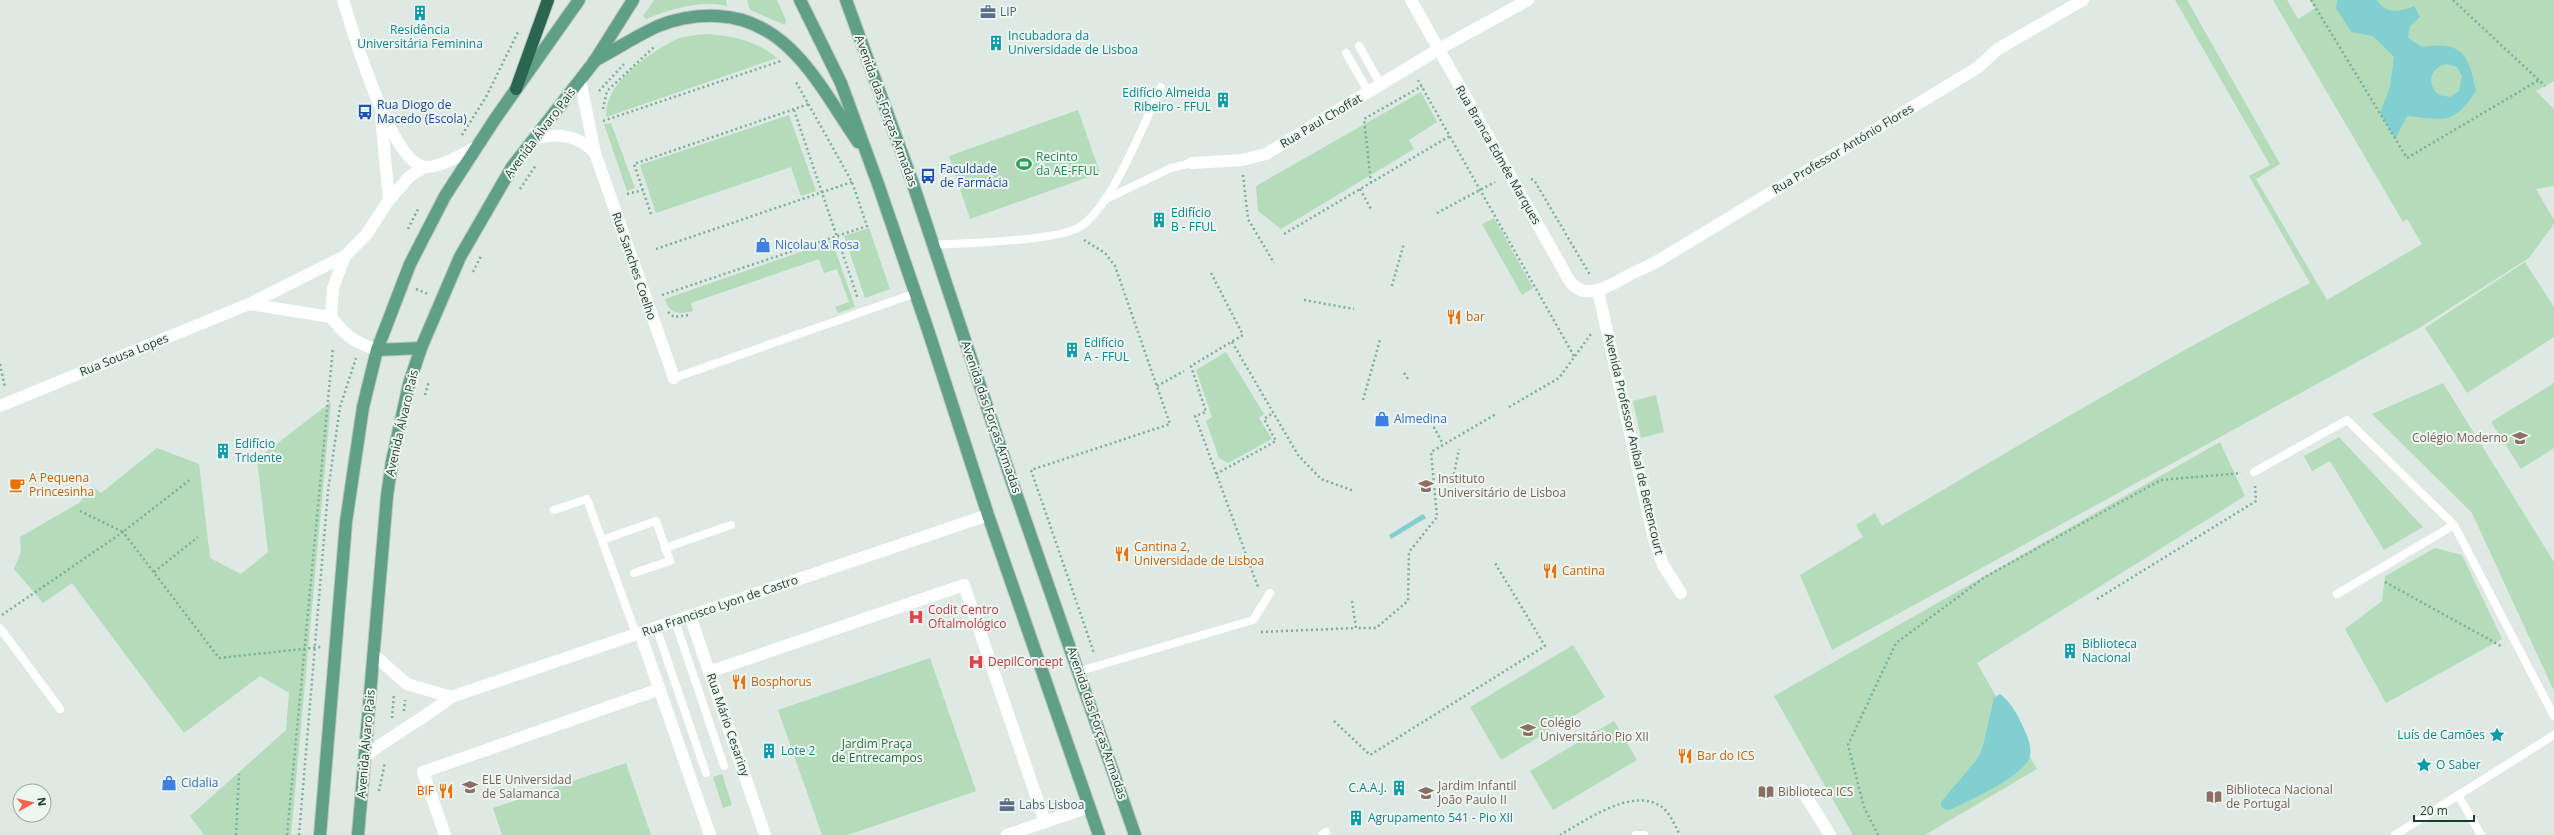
<svg xmlns="http://www.w3.org/2000/svg" width="2554" height="835" viewBox="0 0 2554 835" font-family="'Open Sans',sans-serif">
	<rect width="100%" height="100%" fill="#dde9e2"/>
	<g fill="#b4dcba">
		<path d="M654,0h72l1,6c-28,-6 -55,3 -81,13l-3,-3z"/>
		<polygon points="747,0 777,0 786,20 785,25 750,10"/>
		<path d="M2175,0h12l93,164 -24,15 71,121 95,-56 -15,-25 -4,3 -130,-222h14l11,19 17,-11 -5,-8h244v81l-18,10 18,18v77l-18,3 18,31v4l-25,34 -110,70 -587,322 -32,-75 63,-38 -7,-12 19,-12 7,13c142,-84 282,-168 428,-243l-61,-107 21,-11z"/>
		<path d="M707,34c26,2 50,7 70,24l-171,59c-1,-34 38,-60 65,-75 10,-6 25,-7 36,-8z"/>
		<polygon points="1421,92 1437,122 1409,140 1414,149 1281,229 1258,211 1256,186"/>
		<polygon points="1078,110 1100,173 970,219 949,156"/>
		<polygon points="789,115 816,191 801,196 791,167 656,213 640,165"/>
		<polygon points="611,123 635,188 627,191 604,124"/>
		<polygon points="1494,218 1533,288 1522,295 1482,224"/>
		<polygon points="869,228 890,289 865,298 844,236"/>
		<path d="M832,241l23,66 -17,6 -3,-6 14,-5 -12,-33 -13,4 -5,-14 -128,44 2,8c-14,4 -24,3 -28,-12z"/>
		<polygon points="2525,262 2554,307 2554,337 2467,393 2425,328"/>
		<polygon points="1226,352 1264,414 1259,418 1272,439 1228,463 1219,458 1206,421 1212,417 1196,370"/>
		<polygon points="2443,383 2554,562 2554,691 2472,513 2372,414"/>
		<polygon points="2554,383 2554,448 2521,469 2491,422"/>
		<polygon points="1656,395 1664,432 1641,438 1633,401"/>
		<polygon points="331,402 291,835 204,835 190,816 286,730 289,693 260,676 184,733 72,583 43,603 14,569 21,551 20,537 79,503 92,486 101,493 157,448 199,464 210,558 241,574 268,552 257,459"/>
		<polygon points="2339,437 2423,527 2384,550 2330,461 2312,471 2304,456"/>
		<polygon points="2220,442 2245,496 1977,663 2037,769 1925,835 1853,835 1774,696"/>
		<polygon points="2435,548 2462,555 2502,639 2386,703 2345,629 2382,601 2385,576"/>
		<polygon points="1573,645 1605,697 1501,760 1470,707"/>
		<polygon points="930,658 976,791 848,835 822,835 778,710"/>
		<polygon points="1614,721 1637,760 1553,810 1530,771"/>
		<polygon points="626,763 651,835 502,835 493,808"/>
		<polygon points="722,774 732,805 723,808 713,777"/>
	</g>
	<g fill="#82cfd1" fill-rule="evenodd">
		<path d="M2337,0h40c9,15 23,12 37,6l6,11 -10,9 -2,12 14,9c41,-6 46,7 54,44 -22,34 -31,29 -69,25l-12,23 -15,-26 10,-26 4,-30 -21,-21 -22,-4 -15,-24zM2447,64l10,3 5,9 -3,15 -9,6 -11,-2c-13,-11 -9,-28 8,-31z"/>
		<polygon points="1423,514 1426,518 1391,539 1389,535"/>
		<path d="M2000,694c10,7 18,21 23,33 4,8 9,19 7,29 -5,20 -60,44 -78,53l-6,1 -5,-4v-4l37,-44 5,-12 11,-48z"/>
	</g>
	<g fill="none" stroke-linecap="round" stroke-linejoin="round">
		<defs>
			<g id="primary">
				<polyline points="800,0 841,83 878,184 928,330 988,515 1099,835"/>
				<polyline points="846,0 912,181 1011,479 1135,835"/>
				<path d="M594,61c21,-11 42,-25 64,-35 20,-8 39,-11 59,-10 73,3 104,73 141,126"/>
				<polyline points="377,350 421,348"/>
				<polyline points="320,835 346,522 363,407 377,350 410,264 445,196 495,119 579,0"/>
				<polyline points="358,835 387,496 392,461 409,384 421,348 460,257 512,167 594,62 633,0"/>
			</g>
			<polyline id="highway" points="516,89 548,0"/>
		</defs>
		<use href="#primary" stroke="#bcc4c0" stroke-width="14"/>
		<use href="#highway" stroke="#bcc4c0" stroke-width="14"/>
		<g stroke="#7cae98" stroke-width="2.5" stroke-dasharray="2 3" stroke-linecap="butt">
			<polyline points="2311,0 2407,158 2539,80"/>
			<polyline points="2453,0 2545,86"/>
			<polyline points="1418,80 1574,356"/>
			<polyline points="599,91 624,64"/>
			<polyline points="603,109 607,91 654,47"/>
			<polyline points="794,110 858,299"/>
			<polyline points="603,121 781,61"/>
			<polyline points="462,135 486,97 518,32"/>
			<polyline points="1243,175 1248,219 1274,263"/>
			<polyline points="1531,179 1534,180 1590,275"/>
			<polyline points="1371,183 1364,119 1422,86"/>
			<polyline points="520,189 536,165"/>
			<polyline points="1360,189 1371,209"/>
			<polyline points="627,194 643,190"/>
			<polyline points="1437,213 1495,182"/>
			<polyline points="651,214 634,164 809,104"/>
			<polyline points="408,229 418,209"/>
			<polyline points="1284,234 1450,136"/>
			<polyline points="1084,240 1105,253 1115,266 1170,424 1031,470 1094,653"/>
			<polyline points="656,249 852,182"/>
			<polyline points="473,272 482,254"/>
			<polyline points="1211,273 1243,335 1191,366 1206,412 1195,416 1258,587"/>
			<polyline points="1392,286 1404,243"/>
			<polyline points="416,289 428,294"/>
			<polyline points="662,295 867,226 852,182 796,82"/>
			<polyline points="1304,300 1354,309"/>
			<polyline points="668,312 674,317 690,315"/>
			<polyline points="1232,342 1298,455 1321,479 1354,491"/>
			<polyline points="0,364 5,388"/>
			<polyline points="1404,373 1408,379"/>
			<polyline points="1157,386 1184,371"/>
			<polyline points="425,395 429,381"/>
			<polyline points="1363,400 1380,340"/>
			<polyline points="1509,407 1559,378 1591,334"/>
			<polyline points="1429,418 1443,444"/>
			<polyline points="1216,474 1276,441 1264,419 1273,413"/>
			<polyline points="1452,484 1459,449"/>
			<polyline points="80,511 123,532 191,479"/>
			<polyline points="154,572 198,537"/>
			<polyline points="2385,582 2501,646"/>
			<polyline points="2097,599 2256,501 2255,486"/>
			<polyline points="1352,601 1356,628 1376,628 1408,601 1409,552 1437,517 1431,452 1496,414"/>
			<polyline points="2,615 123,532 219,658 321,647"/>
			<polyline points="1261,632 1356,628"/>
			<polyline points="404,711 405,700"/>
			<polyline points="392,718 394,695"/>
			<polyline points="1334,721 1370,755 1545,646 1495,563"/>
			<polyline points="379,791 385,762"/>
			<polyline points="236,835 239,774"/>
			<polyline points="287,835 333,347"/>
			<polyline points="299,835 328,491 340,407 356,358"/>
			<path d="M1560,835c25,-14 73,-49 102,-28 8,6 13,19 18,28"/>
			<polyline points="1878,835 1864,807 1848,745 1896,643 1985,577 2161,480 2241,473"/>
		</g>
		<g stroke="#fff" stroke-width="8">
			<polyline points="1359,46 1381,85"/>
			<polyline points="1346,53 1369,93"/>
			<polyline points="1104,200 1171,168 1192,163"/>
			<path d="M933,245c33,-2 120,-4 145,-17 33,-18 67,-107 83,-141"/>
			<polyline points="674,378 916,293"/>
			<polyline points="2254,472 2347,420 2454,525 2554,716"/>
			<polyline points="554,510 587,499 636,634"/>
			<polyline points="602,540 656,521 670,561 634,573"/>
			<polyline points="665,548 731,525"/>
			<polyline points="2337,594 2454,525"/>
			<polyline points="675,621 724,766"/>
			<polyline points="656,627 706,773"/>
			<polyline points="0,628 60,709"/>
			<polyline points="1080,671 1253,620 1270,593"/>
			<polyline points="2458,795 2481,835"/>
			<polyline points="1322,835 1326,832"/>
			<polyline points="1636,835 1644,835"/>
			<polyline points="2395,835 2554,735"/>
		</g>
		<g stroke="#fff" stroke-width="12">
			<path d="M343,0c10,31 48,165 83,167 16,0 36,-13 51,-20"/>
			<path d="M1411,0l158,280c16,25 46,2 64,-7 8,-4 16,-7 23,-11l321,-194 21,-19 85,-49"/>
			<polyline points="580,80 595,153 674,378"/>
			<polyline points="381,116 389,200"/>
			<path d="M534,139c24,-7 44,-4 61,14"/>
			<polyline points="1192,163 1242,160 1266,154 1439,49 1528,0"/>
			<polyline points="1598,291 1654,539 1663,565 1681,593"/>
			<path d="M249,304l82,13c15,19 23,25 46,33"/>
			<polyline points="331,317 333,288 345,256"/>
			<polyline points="0,406 249,304 345,256 366,235 389,200 409,177 424,167"/>
			<polyline points="690,616 765,835"/>
			<polyline points="640,633 710,835"/>
			<polyline points="374,655 407,684 451,697"/>
			<polyline points="709,672 964,585 1045,822"/>
			<path d="M366,756c27,-22 58,-37 85,-59l537,-182"/>
			<polyline points="1802,790 1830,835"/>
			<polyline points="445,835 423,772 660,689"/>
			<polyline points="1007,835 1089,807"/>
		</g>
		<use href="#primary" stroke="#60a088" stroke-width="12"/>
		<use href="#highway" stroke="#2a6552" stroke-width="12"/>
	</g>
	<defs>
		<symbol id="office-bare" viewBox="-9 -9 18 18"><path d="M-6-3h4V-5.5h4V-3h4V5H-6ZM-1-4.5V-3h2v-1.5ZM-6 0V1H6V0Z" fill="#5c6f8a" stroke="#edf6f0" stroke-width="2.5" paint-order="stroke"/></symbol>
		<symbol id="building-bare" viewBox="-9 -9 18 18"><path d="M-4-6H4V6H1V3H-1V6H-4ZM-2.5-4.3h1.7v1.8h-1.7ZM.8-4.3h1.7v1.8H.8ZM-2.5-1h1.7V.8h-1.7ZM.8-1h1.7V.8H.8Z" fill="#0f9aa8" stroke="#edf6f0" stroke-width="2.5" paint-order="stroke"/></symbol>
		<symbol id="bus-bare" viewBox="-9 -9 18 18"><path d="M-5-6H5V4H4V6H2V4H-2V6H-4V4H-5ZM-3.5-4V0h7V-4ZM-3.5 1.2v1.5H-2V1.2ZM2 1.2v1.5H3.5V1.2Z" fill="#1a4fb4" stroke="#edf6f0" stroke-width="2.5" paint-order="stroke"/></symbol>
		<symbol id="stadium-bare" viewBox="-9 -9 18 18"><path d="M0-5a6.5 5 0 1 0 0 10a6.5 5 0 1 0 0-10ZM-3.5-1.8h7v3.6h-7Z" fill="#2e9e5b" stroke="#edf6f0" stroke-width="2.5" paint-order="stroke"/></symbol>
		<symbol id="shop-bare" viewBox="-9 -9 18 18"><path d="M-5-2.5h2.3a2.7 3.5 0 0 1 5.4 0H5L5.5 6h-11ZM-1.5-2.5h3a1.5 2.3 0 0 0-3 0Z" fill="#3f7fe0" stroke="#edf6f0" stroke-width="2.5" paint-order="stroke"/></symbol>
		<symbol id="restaurant-bare" viewBox="-9 -9 18 18"><path d="M-5-6h1v4h1v-4h1v4h1v-4h1v5L-1.5 .5V6h-2V.5L-5-1ZM5-6V6H3V1.5H1.5Q1.5-4 5-6Z" fill="#e8710a" stroke="#edf6f0" stroke-width="2.5" paint-order="stroke"/></symbol>
		<symbol id="school-bare" viewBox="-9 -9 18 18"><path d="M0-5L7-2L0 1L-7-2ZM-4 1L0 2.5L4 1V4Q0 6-4 4Z" fill="#8d6e63" stroke="#edf6f0" stroke-width="2.5" paint-order="stroke"/></symbol>
		<symbol id="cafe-bare" viewBox="-9 -9 18 18"><path d="M-5.5-4.5H6V0H3Q3 3.5 0 3.5H-2.5Q-5.5 3.5-5.5 0ZM3-3.2v2h1.7v-2ZM-6 4.5H4V6H-6Z" fill="#e8710a" stroke="#edf6f0" stroke-width="2.5" paint-order="stroke"/></symbol>
		<symbol id="university-bare" viewBox="-9 -9 18 18"><path d="M0-5L7-2L0 1L-7-2ZM-4 1L0 2.5L4 1V4Q0 6-4 4Z" fill="#8d6e63" stroke="#edf6f0" stroke-width="2.5" paint-order="stroke"/></symbol>
		<symbol id="hospital-bare" viewBox="-9 -9 18 18"><path d="M-5-5h3v3.5h4V-5h3V5h-3V1.5h-4V5h-3Z" fill="#e0444e" stroke="#edf6f0" stroke-width="2.5" paint-order="stroke"/></symbol>
		<symbol id="sight-bare" viewBox="-9 -9 18 18"><path d="M0-6L1.8-2.2L6-1.7L2.9 1.2L3.7 5.4L0 3.3L-3.7 5.4L-2.9 1.2L-6-1.7L-1.8-2.2Z" fill="#0f9aa8" stroke="#edf6f0" stroke-width="2.5" paint-order="stroke"/></symbol>
		<symbol id="library-bare" viewBox="-9 -9 18 18"><path d="M-6-4Q-3-5.5-.7-3.5V5Q-3 3-6 4ZM6-4Q3-5.5 .7-3.5V5Q3 3 6 4Z" fill="#8d6e63" stroke="#edf6f0" stroke-width="2.5" paint-order="stroke"/></symbol>
	</defs>
	<g fill-rule="evenodd">
		<use href="#office-bare" x="977" y="1" width="22" height="22"/>
		<use href="#building-bare" x="409" y="2" width="22" height="22"/>
		<use href="#building-bare" x="985" y="32" width="22" height="22"/>
		<use href="#building-bare" x="1212" y="89" width="22" height="22"/>
		<use href="#bus-bare" x="354" y="101" width="22" height="22"/>
		<use href="#stadium-bare" x="1013" y="153" width="22" height="22"/>
		<use href="#bus-bare" x="917" y="165" width="22" height="22"/>
		<use href="#building-bare" x="1148" y="209" width="22" height="22"/>
		<use href="#shop-bare" x="752" y="234" width="22" height="22"/>
		<use href="#restaurant-bare" x="1443" y="306" width="22" height="22"/>
		<use href="#building-bare" x="1061" y="339" width="22" height="22"/>
		<use href="#shop-bare" x="1371" y="408" width="22" height="22"/>
		<use href="#school-bare" x="2509" y="427" width="22" height="22"/>
		<use href="#building-bare" x="212" y="440" width="22" height="22"/>
		<use href="#cafe-bare" x="6" y="474" width="22" height="22"/>
		<use href="#university-bare" x="1415" y="475" width="22" height="22"/>
		<use href="#restaurant-bare" x="1111" y="543" width="22" height="22"/>
		<use href="#restaurant-bare" x="1539" y="560" width="22" height="22"/>
		<use href="#hospital-bare" x="905" y="606" width="22" height="22"/>
		<use href="#building-bare" x="2059" y="640" width="22" height="22"/>
		<use href="#hospital-bare" x="965" y="651" width="22" height="22"/>
		<use href="#restaurant-bare" x="728" y="671" width="22" height="22"/>
		<use href="#university-bare" x="1517" y="719" width="22" height="22"/>
		<use href="#sight-bare" x="2486" y="724" width="22" height="22"/>
		<use href="#building-bare" x="758" y="740" width="22" height="22"/>
		<use href="#restaurant-bare" x="1674" y="745" width="22" height="22"/>
		<use href="#sight-bare" x="2413" y="754" width="22" height="22"/>
		<use href="#shop-bare" x="158" y="772" width="22" height="22"/>
		<use href="#school-bare" x="459" y="776" width="22" height="22"/>
		<use href="#building-bare" x="1388" y="777" width="22" height="22"/>
		<use href="#restaurant-bare" x="435" y="780" width="22" height="22"/>
		<use href="#library-bare" x="1755" y="781" width="22" height="22"/>
		<use href="#school-bare" x="1415" y="782" width="22" height="22"/>
		<use href="#library-bare" x="2203" y="786" width="22" height="22"/>
		<use href="#office-bare" x="996" y="794" width="22" height="22"/>
		<use href="#building-bare" x="1345" y="807" width="22" height="22"/>
	</g>
	<g text-anchor="middle" stroke-width="4" stroke-linejoin="round" paint-order="stroke">
		<g font-size="12" fill="#4e5e75" stroke="#edf6f0" text-anchor="start">
			<text x="1000" y="16">LIP</text>
			<text x="1019" y="809">Labs Lisboa</text>
		</g>
		<g font-size="12" fill="#0d838f" stroke="#edf6f0" text-anchor="start">
			<text x="420" y="34" text-anchor="middle">Residência<tspan x="420" dy="14">Universitária Feminina</tspan></text>
			<text x="1008" y="40">Incubadora da<tspan x="1008" dy="14">Universidade de Lisboa</tspan></text>
			<text x="1211" y="97" text-anchor="end">Edifício Almeida<tspan x="1211" dy="14">Ribeiro - FFUL</tspan></text>
			<text x="1171" y="217">Edifício<tspan x="1171" dy="14">B - FFUL</tspan></text>
			<text x="1084" y="347">Edifício<tspan x="1084" dy="14">A - FFUL</tspan></text>
			<text x="235" y="448">Edifício<tspan x="235" dy="14">Tridente</tspan></text>
			<text x="2082" y="648">Biblioteca<tspan x="2082" dy="14">Nacional</tspan></text>
			<text x="2485" y="739" text-anchor="end">Luís de Camões</text>
			<text x="781" y="755">Lote 2</text>
			<text x="2436" y="769">O Saber</text>
			<text x="1387" y="792" text-anchor="end">C.A.A.J.</text>
			<text x="1368" y="822">Agrupamento 541 - Pio XII</text>
		</g>
		<g font-size="12" fill="#164399" stroke="#edf6f0" text-anchor="start">
			<text x="377" y="109">Rua Diogo de<tspan x="377" dy="14">Macedo (Escola)</tspan></text>
			<text x="940" y="173">Faculdade<tspan x="940" dy="14">de Farmácia</tspan></text>
		</g>
		<g font-size="12" fill="#1e392e" stroke="#edf6f0">
			<text transform="translate(886 111) rotate(70)" y="4">Avenida das Forças Armadas</text>
			<text transform="translate(1321 121) rotate(-31)" y="4">Rua Paul Choffat</text>
			<text transform="translate(540 133) rotate(-53)" y="4">Avenida Álvaro Pais</text>
			<text transform="translate(1843 149) rotate(-31)" y="4">Rua Professor António Flores</text>
			<text transform="translate(1498 155) rotate(60)" y="4">Rua Branca Edmée Marques</text>
			<text transform="translate(634 266) rotate(71)" y="4">Rua Sanches Coelho</text>
			<text transform="translate(124 355) rotate(-22)" y="4">Rua Sousa Lopes</text>
			<text transform="translate(991 417) rotate(71)" y="4">Avenida das Forças Armadas</text>
			<text transform="translate(402 423) rotate(-77)" y="4">Avenida Álvaro Pais</text>
			<text transform="translate(1634 444) rotate(77)" y="4">Avenida Professor Aníbal de Bettencourt</text>
			<text transform="translate(720 606) rotate(-19)" y="4">Rua Francisco Lyon de Castro</text>
			<text transform="translate(1097 723) rotate(71)" y="4">Avenida das Forças Armadas</text>
			<text transform="translate(728 725) rotate(71)" y="4">Rua Mário Cesariny</text>
			<text transform="translate(366 744) rotate(-85)" y="4">Avenida Álvaro Pais</text>
		</g>
		<g font-size="12" fill="#27864d" stroke="#edf6f0" text-anchor="start">
			<text x="1036" y="161">Recinto<tspan x="1036" dy="14">da AE-FFUL</tspan></text>
		</g>
		<g font-size="12" fill="#366cbe" stroke="#edf6f0" text-anchor="start">
			<text x="775" y="249">Nicolau &amp; Rosa</text>
			<text x="1394" y="423">Almedina</text>
			<text x="181" y="787">Cidalia</text>
		</g>
		<g font-size="12" fill="#c56008" stroke="#edf6f0" text-anchor="start">
			<text x="1466" y="321">bar</text>
			<text x="29" y="482">A Pequena<tspan x="29" dy="14">Princesinha</tspan></text>
			<text x="1134" y="551">Cantina 2,<tspan x="1134" dy="14">Universidade de Lisboa</tspan></text>
			<text x="1562" y="575">Cantina</text>
			<text x="751" y="686">Bosphorus</text>
			<text x="1697" y="760">Bar do ICS</text>
			<text x="434" y="795" text-anchor="end">BIF</text>
		</g>
		<g font-size="12" fill="#785e54" stroke="#edf6f0" text-anchor="start">
			<text x="2508" y="442" text-anchor="end">Colégio Moderno</text>
			<text x="1438" y="483">Instituto<tspan x="1438" dy="14">Universitário de Lisboa</tspan></text>
			<text x="1540" y="727">Colégio<tspan x="1540" dy="14">Universitário Pio XII</tspan></text>
			<text x="482" y="784">ELE Universidad<tspan x="482" dy="14">de Salamanca</tspan></text>
			<text x="1438" y="790">Jardim Infantil<tspan x="1438" dy="14">João Paulo II</tspan></text>
			<text x="2226" y="794">Biblioteca Nacional<tspan x="2226" dy="14">de Portugal</tspan></text>
			<text x="1778" y="796">Biblioteca ICS</text>
		</g>
		<g font-size="12" fill="#be3a42" stroke="#edf6f0" text-anchor="start">
			<text x="928" y="614">Codit Centro<tspan x="928" dy="14">Oftalmológico</tspan></text>
			<text x="988" y="666">DepilConcept</text>
		</g>
		<g font-size="12" fill="#28703b" stroke="#edf6f0">
			<text x="877" y="748">Jardim Praça<tspan x="877" dy="14">de Entrecampos</tspan></text>
		</g>
	</g>
	<g transform="translate(32 803) rotate(82)"><circle r="19" fill="#edf6f0" stroke="#9aaaa2"/>
	<path d="M0-3L7 15L0 10L-7 15Z" fill="#f6634e"/>
	<text y="-6" font-size="11" font-weight="bold" text-anchor="middle" fill="#1e392e">N</text>
	</g>
	<path d="M2414 815v6h60v-6" fill="none" stroke="#1e392e" stroke-width="2"/>
	<text x="2420" y="815" font-size="12" fill="#1e392e" stroke="#edf6f0" stroke-width="3" paint-order="stroke">20 m</text>
</svg>
